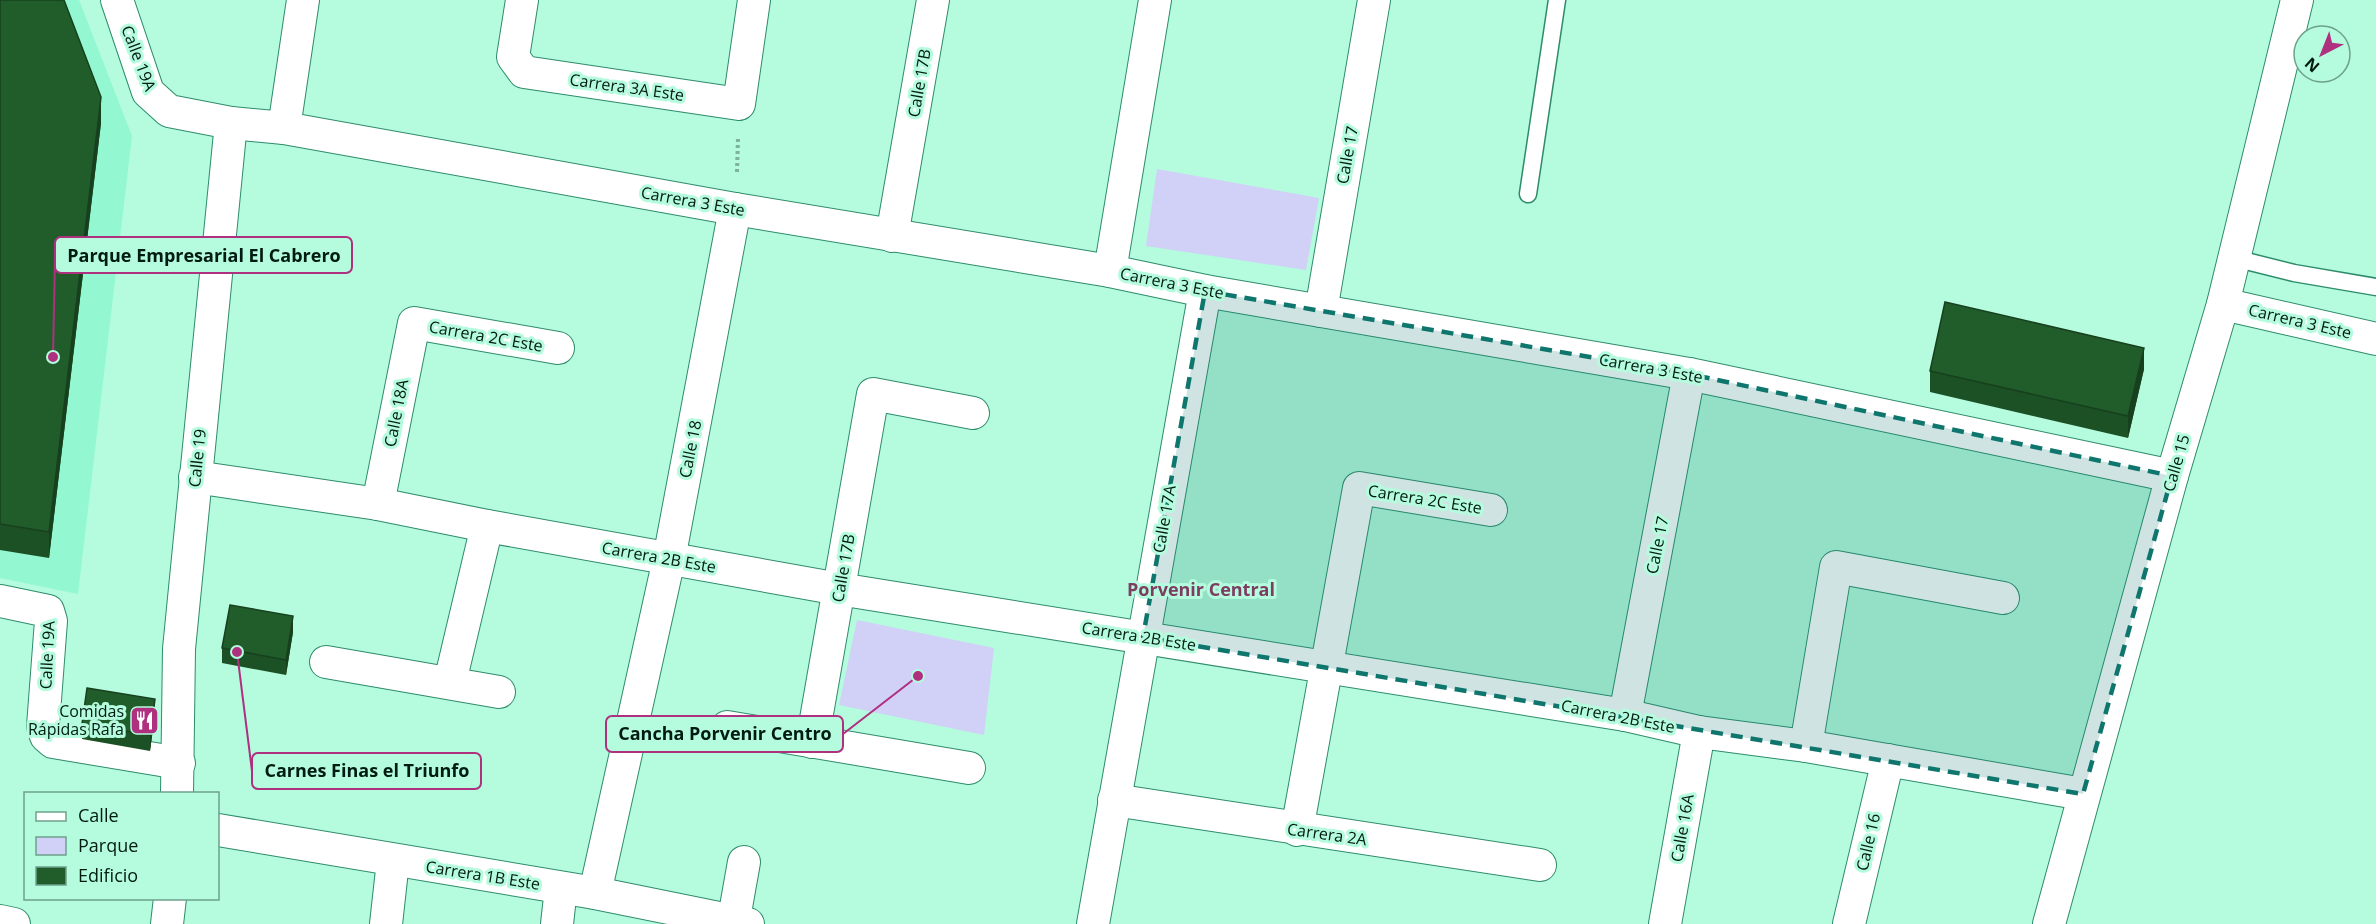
<svg xmlns="http://www.w3.org/2000/svg" width="2376" height="924" viewBox="0 0 2376 924" font-family="'Open Sans',sans-serif">
	<rect width="100%" height="100%" fill="#b5fbde"/>
	<polygon fill="#93f8d1" points="0,0 79,0 132,136 78,594 0,578"/>
	<g fill="#d1d0f7">
		<polygon points="1157,169 1319,198 1306,270 1146,246"/>
		<polygon points="857,620 994,648 984,735 839,705"/>
	</g>
	<g fill="none" stroke-linecap="round" stroke-linejoin="round">
		<defs>
			<g id="service">
				<polyline points="1528,194 1557,0"/>
				<polyline points="2234,258 2294,273 2376,287"/>
			</g>
			<g id="minor">
				<polyline points="117,0 148,92 169,111 231,123 284,128 735,209 1110,271 1205,291 1689,374 2172,476"/>
				<polyline points="522,0 513,57 524,72 739,104 754,0"/>
				<polyline points="284,128 303,0"/>
				<polyline points="892,236 933,0"/>
				<polyline points="1110,271 1155,0"/>
				<polyline points="2223,304 2376,339"/>
				<polyline points="1321,311 1374,0"/>
				<polyline points="195,477 378,504 487,526 839,589 1625,715 1699,732 1806,746 2083,794"/>
				<polyline points="378,504 414,323 558,348"/>
				<polyline points="0,601 48,611 51,621 43,726 46,736 53,742 179,763"/>
				<polyline points="326,662 499,692"/>
				<polyline points="450,682 487,526"/>
				<polyline points="1625,715 1689,374"/>
				<polyline points="727,727 969,768"/>
				<polyline points="812,742 873,394 973,413"/>
				<polyline points="1806,746 1836,567 2003,598"/>
				<polyline points="177,794 179,649 231,123"/>
				<polyline points="1114,800 1540,865"/>
				<polyline points="218,830 595,893 748,924"/>
				<polyline points="1297,830 1359,488 1491,510"/>
				<polyline points="595,893 669,559 735,209"/>
				<polyline points="0,921 14,924"/>
				<polyline points="167,924 170,898"/>
				<polyline points="386,924 393,861"/>
				<polyline points="557,924 561,888"/>
				<polyline points="733,924 744,862"/>
				<polyline points="1093,924 1205,291"/>
				<polyline points="1665,924 1699,732"/>
				<polyline points="1849,924 1888,760"/>
				<polyline points="2049,924 2172,476 2223,304 2297,0"/>
			</g>
		</defs>
		<use href="#service" stroke="#2e8c6c" stroke-width="19"/>
		<use href="#minor" stroke="#2e8c6c" stroke-width="34"/>
		<polyline stroke="#7bb39c" stroke-width="4" stroke-dasharray="3 3" stroke-linecap="butt" points="737,172 738,138"/>
		<use href="#service" stroke="#fff" stroke-width="16"/>
		<use href="#minor" stroke="#fff" stroke-width="32"/>
	</g>
	<g fill="#1c5025">
		<polygon points="0,0 101,123 49,558 0,550"/>
		<polygon points="2144,369 2128,438 1930,392 1930,371"/>
		<polygon points="293,632 286,675 222,663 222,648"/>
		<polygon points="155,714 150,751 82,739 82,724"/>
	</g>
	<g fill="#17411e">
		<polygon points="101,97 101,123 49,558 49,532"/>
		<polygon points="2144,348 2144,369 2128,438 2128,416"/>
		<polygon points="293,616 293,632 286,675 286,660"/>
		<polygon points="155,699 155,714 150,751 150,735"/>
	</g>
	<g fill="#215d2b" stroke="#17411e" stroke-width="1.5">
		<polygon points="0,0 64,0 101,97 49,532 0,524"/>
		<polygon points="1945,302 2144,348 2128,416 1930,371"/>
		<polygon points="230,605 293,616 286,660 222,648"/>
		<polygon points="87,688 155,699 150,735 82,724"/>
	</g>
	<path fill="#0f766e" fill-opacity="0.2" stroke="#0f766e" stroke-width="4.5" stroke-dasharray="12 8" stroke-linejoin="round" d="M1205,291l484,83 483,102 -89,318 -940,-157z"/>
	<defs>
		<symbol id="restaurant-square" viewBox="-11 -11 22 22"><rect x="-9" y="-9" width="18" height="18" rx="4" fill="#ae307f" stroke="#b5fbde"/><path d="M-5-6h1v4h1v-4h1v4h1v-4h1v5L-1.5 .5V6h-2V.5L-5-1ZM5-6V6H3V1.5H1.5Q1.5-4 5-6Z" fill="#fff"/></symbol>
	</defs>
	<g fill-rule="evenodd">
		<use href="#restaurant-square" x="128" y="704" width="33" height="33"/>
	</g>
	<g text-anchor="middle" stroke-width="6" stroke-linejoin="round" paint-order="stroke">
		<g font-size="16" fill="#001b11" stroke="#b5fbde">
			<text transform="translate(139 58) rotate(69)" y="6">Calle 19A</text>
			<text transform="translate(919 83) rotate(-80)" y="6">Calle 17B</text>
			<text transform="translate(627 87) rotate(8)" y="6">Carrera 3A Este</text>
			<text transform="translate(1347 155) rotate(-80)" y="6">Calle 17</text>
			<text transform="translate(693 201) rotate(10)" y="6">Carrera 3 Este</text>
			<text transform="translate(1172 283) rotate(11)" y="6">Carrera 3 Este</text>
			<text transform="translate(2300 321) rotate(13)" y="6">Carrera 3 Este</text>
			<text transform="translate(486 336) rotate(10)" y="6">Carrera 2C Este</text>
			<text transform="translate(1651 368) rotate(10)" y="6">Carrera 3 Este</text>
			<text transform="translate(396 413) rotate(-79)" y="6">Calle 18A</text>
			<text transform="translate(690 449) rotate(-79)" y="6">Calle 18</text>
			<text transform="translate(197 458) rotate(-84)" y="6">Calle 19</text>
			<text transform="translate(2176 463) rotate(-74)" y="6">Calle 15</text>
			<text transform="translate(1425 499) rotate(9)" y="6">Carrera 2C Este</text>
			<text transform="translate(1164 519) rotate(-80)" y="6">Calle 17A</text>
			<text transform="translate(1657 545) rotate(-79)" y="6">Calle 17</text>
			<text transform="translate(659 557) rotate(10)" y="6">Carrera 2B Este</text>
			<text transform="translate(843 568) rotate(-80)" y="6">Calle 17B</text>
			<text transform="translate(1139 636) rotate(9)" y="6">Carrera 2B Este</text>
			<text transform="translate(47 655) rotate(-87)" y="6">Calle 19A</text>
			<text transform="translate(1618 716) rotate(11)" y="6">Carrera 2B Este</text>
			<text transform="translate(1682 828) rotate(-80)" y="6">Calle 16A</text>
			<text transform="translate(1327 834) rotate(8)" y="6">Carrera 2A</text>
			<text transform="translate(1868 842) rotate(-77)" y="6">Calle 16</text>
			<text transform="translate(483 875) rotate(9)" y="6">Carrera 1B Este</text>
		</g>
		<g font-size="16" fill="#001b11" stroke="#b5fbde" text-anchor="end">
			<text x="124" y="717">Comidas<tspan x="124" dy="18">Rápidas Rafa</tspan></text>
		</g>
		<g font-size="18" font-weight="bold" fill="#7d3d61" stroke="#b5fbde">
			<text x="1201" y="596">Porvenir Central</text>
		</g>
	</g>
	<path fill="none" stroke="#ae307f" stroke-width="2" d="M53 357L55 255M918 676L843 734M237 652L252 771"/>
	<g fill="#ae307f" stroke="#b5fbde" stroke-width="2">
		<circle cx="53" cy="357" r="6"/>
		<circle cx="918" cy="676" r="6"/>
		<circle cx="237" cy="652" r="6"/>
	</g>
	<g fill="#b5fbde" stroke="#ae307f" stroke-width="2">
		<rect x="55" y="237" width="297" height="36" rx="6"/>
		<rect x="606" y="716" width="237" height="36" rx="6"/>
		<rect x="252" y="753" width="229" height="36" rx="6"/>
	</g>
	<g font-size="18" text-anchor="middle" font-weight="bold" fill="#001b11">
		<text x="204" y="262">Parque Empresarial El Cabrero</text>
		<text x="725" y="740">Cancha Porvenir Centro</text>
		<text x="367" y="777">Carnes Finas el Triunfo</text>
	</g>
	<rect x="24" y="792" width="195" height="108" fill="#b5fbde" stroke="#6da18c" stroke-width="1.5"/>
	<rect x="36" y="812" width="30" height="9" fill="#ffffff" stroke="#6da18c" stroke-width="1.5"/>
	<text x="78" y="822" font-size="18" fill="#001b11">Calle</text>
	<rect x="36" y="837" width="30" height="18" fill="#d1d0f7" stroke="#6da18c" stroke-width="1.5"/>
	<text x="78" y="852" font-size="18" fill="#001b11">Parque</text>
	<rect x="36" y="867" width="30" height="18" fill="#215d2b" stroke="#6da18c" stroke-width="1.5"/>
	<text x="78" y="882" font-size="18" fill="#001b11">Edificio</text>
	<g transform="translate(2322 54) rotate(222)"><circle r="28" fill="#b5fbde" stroke="#6da18c" stroke-width="1.5"/>
	<path d="M0-4.5L10 22L0 15L-10 22Z" fill="#ae307f"/>
	<text y="-9" font-size="16" font-weight="bold" text-anchor="middle" fill="#001b11">N</text>
	</g>
</svg>
